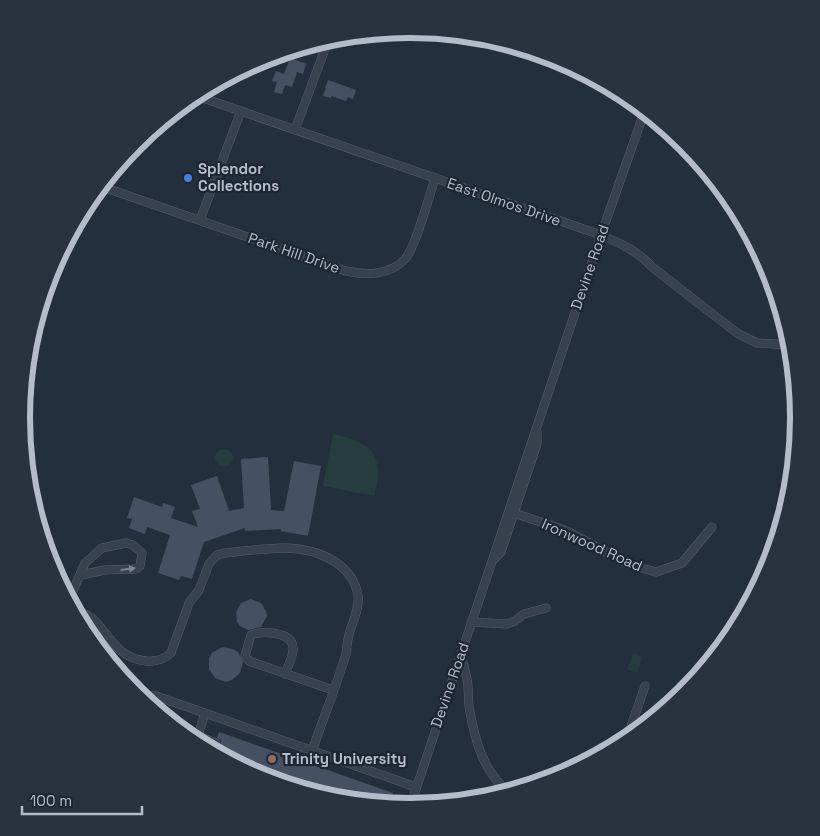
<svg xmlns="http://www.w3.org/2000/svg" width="820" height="836" viewBox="0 0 820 836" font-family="'Space Grotesk',sans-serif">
	<rect width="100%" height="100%" fill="#242f3e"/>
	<g fill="#263c3f">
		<polygon points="704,166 732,200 710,190 704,184"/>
		<path d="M333,434c20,5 43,9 45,35 1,8 -2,19 -4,27l-51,-10z"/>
		<circle cx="224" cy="458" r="9"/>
		<polygon points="633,653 643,657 637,673 627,669"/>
	</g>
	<g fill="#455162">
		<polygon points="290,58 306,64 303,74 297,72 292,87 285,85 282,94 274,92 277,82 272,81 276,71 284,74"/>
		<polygon points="328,80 356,90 353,99 348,97 346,101 331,96 331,98 323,96"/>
		<polygon points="268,457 271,510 284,511 294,461 321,466 308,536 281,531 281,529 245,531 245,528 204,542 192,579 181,576 179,580 158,573 170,535 147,527 145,534 129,528 132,519 127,518 134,497 162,507 163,503 175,507 171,518 198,527 192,511 200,509 191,485 217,476 229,511 244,508 241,459"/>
		<polygon points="251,599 261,603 266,611 267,616 261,627 248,630 240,626 237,622 236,612 241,603"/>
		<polygon points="222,647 233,649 238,652 243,662 240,673 232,680 226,682 215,678 209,669 209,658 212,653"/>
		<polygon points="219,732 393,793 389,805 334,799 265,775 264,778 261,777 213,751 214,748 219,748 221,745 221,740 217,738"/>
	</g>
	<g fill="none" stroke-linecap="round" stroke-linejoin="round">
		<defs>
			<g id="minor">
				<path d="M194,95l407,140c22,10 34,14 51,32l85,66 20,10 35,2"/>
				<polyline points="295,130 329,38"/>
				<path d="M100,186l246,85c21,4 43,5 59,-12 10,-10 25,-65 30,-81"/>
				<polyline points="200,220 241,111"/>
				<polyline points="514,513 567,531 630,565 656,572 682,563 712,527"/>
				<polyline points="494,559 501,552 537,444 537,432"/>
				<polyline points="69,600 85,563 102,548 126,543 133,545 142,553 140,566 136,569 105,570 81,575"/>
				<path d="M74,610c6,2 12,4 18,8 11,10 19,25 29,33 14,11 36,15 50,2l18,-50 10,-13 10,-26 8,-9 7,-2c24,-2 51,-7 75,-4 27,4 54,18 59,46 2,14 -6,27 -9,40 -2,6 -2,13 -3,19 -10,33 -23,65 -34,97"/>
				<polyline points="471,622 507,624 515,621 524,614 546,608"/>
				<path d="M461,653c2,9 4,18 6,26 2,9 1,19 2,27 5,31 14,67 40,86"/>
				<path d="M285,674c3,-8 9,-19 8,-27 -1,-15 -32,-17 -42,-12l-6,21 4,5 84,29"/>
				<polyline points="143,700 148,696 156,696 416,787"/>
				<polyline points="205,713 198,736 216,743"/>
				<polyline points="626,741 645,686"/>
				<polyline points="410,807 601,235 645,110"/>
			</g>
		</defs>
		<use href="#minor" stroke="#565f6c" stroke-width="9"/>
		<use href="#minor" stroke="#38414e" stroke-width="8"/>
	</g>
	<defs><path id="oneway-solid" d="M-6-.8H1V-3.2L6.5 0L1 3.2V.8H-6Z" transform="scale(1.25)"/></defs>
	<use fill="#7c8592" href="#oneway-solid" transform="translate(128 569) rotate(-7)"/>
	<circle fill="#3f7fe0" stroke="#1d2633" stroke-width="2" cx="188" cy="178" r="5"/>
	<circle fill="#8d6e63" stroke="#1d2633" stroke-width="2" cx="272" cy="759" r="5"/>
	<g text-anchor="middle" stroke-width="4.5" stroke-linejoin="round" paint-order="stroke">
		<g font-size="15" font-weight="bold" fill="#b4bcc9" stroke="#1d2633" text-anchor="start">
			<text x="198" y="174">Splendor<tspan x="198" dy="17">Collections</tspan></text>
			<text x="282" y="764">Trinity University</text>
		</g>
		<g font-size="15" fill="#b4bcc9" stroke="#1d2633">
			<text transform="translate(504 202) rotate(19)" y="5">East Olmos Drive</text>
			<text transform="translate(294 253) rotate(19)" y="5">Park Hill Drive</text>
			<text transform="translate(590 267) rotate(-71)" y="5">Devine Road</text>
			<text transform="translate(592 545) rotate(24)" y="5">Ironwood Road</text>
			<text transform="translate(450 685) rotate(-71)" y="5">Devine Road</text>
		</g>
	</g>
	<path d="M0 0H820V836H0ZM30 418a380 380 0 1 1 760 0a380 380 0 1 1-760 0Z" fill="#29323f" fill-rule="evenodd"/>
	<path fill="none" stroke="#b4bcc9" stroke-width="6" d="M30 418a380 380 0 1 1 760 0a380 380 0 1 1-760 0Z"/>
	<path d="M22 806v8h120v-8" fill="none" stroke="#b4bcc9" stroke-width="2.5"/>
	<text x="30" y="806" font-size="15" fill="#b4bcc9" stroke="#1d2633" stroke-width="4" paint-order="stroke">100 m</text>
</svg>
